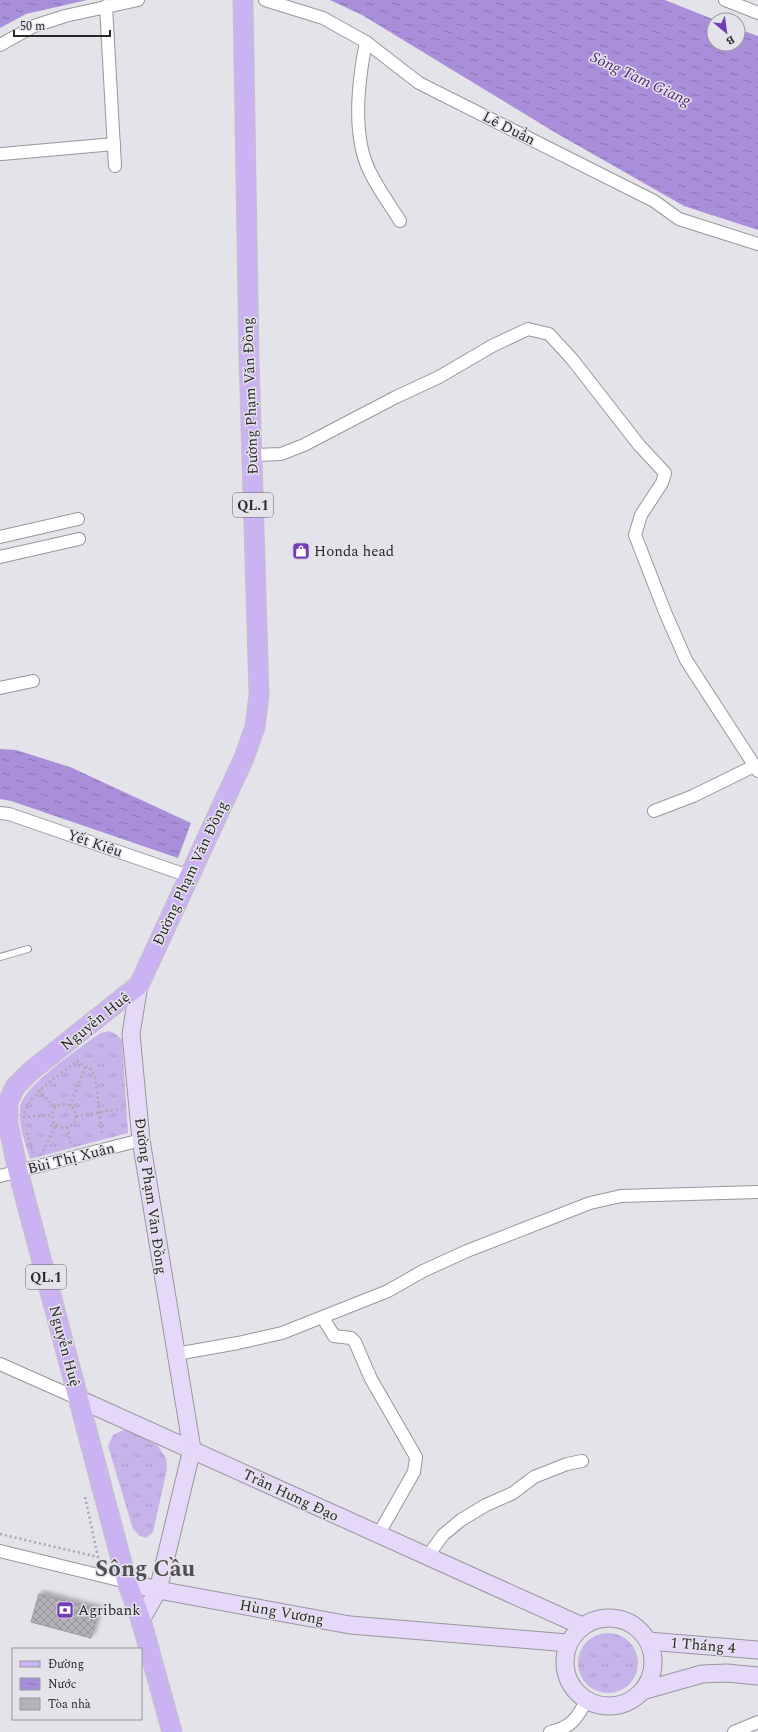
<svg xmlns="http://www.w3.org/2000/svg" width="758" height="1732" viewBox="0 0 758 1732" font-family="Spectral,serif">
	<defs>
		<pattern id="grass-tufts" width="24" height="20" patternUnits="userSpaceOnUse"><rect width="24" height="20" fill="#c6b3ea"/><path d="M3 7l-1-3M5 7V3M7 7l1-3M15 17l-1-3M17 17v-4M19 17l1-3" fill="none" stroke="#aa9ac9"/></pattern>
		<pattern id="water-ripples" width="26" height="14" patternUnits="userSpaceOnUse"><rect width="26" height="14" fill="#a98ed9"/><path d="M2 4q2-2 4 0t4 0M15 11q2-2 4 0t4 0" fill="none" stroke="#8a74b0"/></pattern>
		<pattern id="building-cross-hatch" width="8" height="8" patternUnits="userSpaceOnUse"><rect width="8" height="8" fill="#b4b2b9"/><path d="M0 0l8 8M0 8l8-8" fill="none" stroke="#929197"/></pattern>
		<filter id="shadow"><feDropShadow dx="3.5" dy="-3.5" stdDeviation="2" flood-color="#0004"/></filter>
	</defs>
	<rect width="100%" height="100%" fill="#e5e3ea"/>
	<g fill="url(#grass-tufts)">
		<path d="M109,1031l8,4 5,5 6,93 -98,26c-5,-17 -12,-34 -10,-51 2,-22 62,-61 80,-75z"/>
		<polygon points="123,1430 131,1431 158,1446 166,1458 167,1469 153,1532 146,1538 140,1536 133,1529 108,1446 113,1435"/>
		<circle cx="608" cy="1663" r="30"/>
	</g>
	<g fill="url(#water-ripples)">
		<polygon points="0,0 87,0 26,14 0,28"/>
		<polygon points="330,0 665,0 715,20 714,44 738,44 738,29 758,36 758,230 684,206 556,133 362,15"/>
		<polygon points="0,749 16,750 70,767 191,823 178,858 11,801 0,799"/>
	</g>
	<polygon fill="url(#building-cross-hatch)" stroke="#99979e" filter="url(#shadow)" points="39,1594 99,1610 91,1638 31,1622"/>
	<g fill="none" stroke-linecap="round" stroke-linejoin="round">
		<defs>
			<polyline id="lane" points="0,957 28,949"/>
			<g id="street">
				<polyline points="265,0 323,18 366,42 419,83 654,201 679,219 758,244"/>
				<polyline points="725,0 758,13"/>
				<polyline points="106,6 115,166"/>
				<path d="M366,42c-8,40 -15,95 5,132 8,16 19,31 29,47"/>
				<polyline points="0,45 34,26 65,16 138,0"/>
				<polyline points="2,154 114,144"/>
				<polyline points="252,455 281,454 304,445 396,397 439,377 492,346 528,329 549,334 572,359 639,445 665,473 662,483 641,515 635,535 665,612 686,660 758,771"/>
				<polyline points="0,537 78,519"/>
				<polyline points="0,557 79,539"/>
				<polyline points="0,688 33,681"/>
				<polyline points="654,811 693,796 754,766"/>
				<polyline points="0,813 9,814 189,876"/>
				<polyline points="0,1176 141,1140"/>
				<polyline points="323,1318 334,1336 351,1338 355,1342 371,1379 416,1457 414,1472 378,1535"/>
				<polyline points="176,1354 238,1343 282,1333 388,1291 423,1271 467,1251 590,1203 621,1196 758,1192"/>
				<polyline points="0,1364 79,1399"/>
				<polyline points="0,1551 127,1582"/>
				<polyline points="427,1557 443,1535 461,1520 486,1505 513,1493 534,1477 567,1464 582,1461"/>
				<path d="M550,1732c20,-4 27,-13 36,-31"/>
				<polyline points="734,1732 758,1722"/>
			</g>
			<g id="secondary">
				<polyline points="139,985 131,1034 141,1140 192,1449 158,1590 141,1620"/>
				<polyline points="79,1399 582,1626"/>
				<polyline points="127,1582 158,1590 350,1625 568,1643"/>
				<circle cx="609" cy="1662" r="44"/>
				<polyline points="648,1641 758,1650"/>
				<polyline points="642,1691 702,1674 727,1673 758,1676"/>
			</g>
			<polyline id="primary" points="172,1732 141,1620 127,1582 18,1171 8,1124 8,1102 15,1087 31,1071 139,985 244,758 255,727 259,695 249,359 243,0"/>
		</defs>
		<use href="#lane" stroke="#98969d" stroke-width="8"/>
		<use href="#street" stroke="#98969d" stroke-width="14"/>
		<use href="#secondary" stroke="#98969d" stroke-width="19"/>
		<use href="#primary" stroke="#c3c3c4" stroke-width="21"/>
		<g stroke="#aaa8ae" stroke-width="2.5" stroke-dasharray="2 3" stroke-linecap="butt">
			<polyline points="39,1090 55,1108"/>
			<circle cx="64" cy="1116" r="12"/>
			<polyline points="70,1106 86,1065"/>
			<path d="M24,1113c10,-24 33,-36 53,-52l15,9 3,6 7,58"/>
			<polyline points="76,1116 121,1109"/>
			<polyline points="23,1117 52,1115"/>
			<polyline points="67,1127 71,1144"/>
			<polyline points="27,1133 33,1153"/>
			<polyline points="43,1151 56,1125"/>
			<polyline points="0,1534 98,1557 85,1497"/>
		</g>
		<use href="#lane" stroke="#fff" stroke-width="6"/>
		<use href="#street" stroke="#fff" stroke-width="12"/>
		<use href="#secondary" stroke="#e5d8f8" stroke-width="17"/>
		<use href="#primary" stroke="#cbb2f2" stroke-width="19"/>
	</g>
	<defs>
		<symbol id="shop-square" viewBox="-11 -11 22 22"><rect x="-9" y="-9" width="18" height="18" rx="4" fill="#733eb5" stroke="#e5e3ea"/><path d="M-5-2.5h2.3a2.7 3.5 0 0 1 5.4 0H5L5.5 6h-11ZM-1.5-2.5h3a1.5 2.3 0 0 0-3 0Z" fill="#fff"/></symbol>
		<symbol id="bank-square" viewBox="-11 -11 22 22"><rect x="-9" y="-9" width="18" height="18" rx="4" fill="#733eb5" stroke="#e5e3ea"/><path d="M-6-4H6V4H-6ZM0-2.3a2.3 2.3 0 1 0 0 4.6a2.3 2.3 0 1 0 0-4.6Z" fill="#fff"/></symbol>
	</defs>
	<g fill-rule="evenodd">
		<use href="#shop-square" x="291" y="541" width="20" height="20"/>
		<use href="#bank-square" x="55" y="1600" width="20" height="20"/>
	</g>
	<g text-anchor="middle" stroke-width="3" stroke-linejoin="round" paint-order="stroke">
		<g fill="#e5e3ea" stroke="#616064" stroke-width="1">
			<rect x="233" y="493" width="40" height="24" rx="3"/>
			<rect x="26" y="1265" width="40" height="24" rx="3"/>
		</g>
		<g font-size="14" font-weight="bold" fill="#29282b">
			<text x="253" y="510">QL.1</text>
			<text x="46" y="1282">QL.1</text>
		</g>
		<g font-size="15" fill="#29282b" stroke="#e5e3ea">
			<text transform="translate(509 128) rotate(27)" y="5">Lê Duẩn</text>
			<text transform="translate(250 396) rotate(-92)" y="5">Đường Phạm Văn Đồng</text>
			<text transform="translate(95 843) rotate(19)" y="5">Yết Kiêu</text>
			<text transform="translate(190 873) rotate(-65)" y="5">Đường Phạm Văn Đồng</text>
			<text transform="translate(95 1021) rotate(-39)" y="5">Nguyễn Huệ</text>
			<text transform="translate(71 1158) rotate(-14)" y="5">Bùi Thị Xuân</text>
			<text transform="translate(151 1196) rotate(82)" y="5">Đường Phạm Văn Đồng</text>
			<text transform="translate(65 1346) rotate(75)" y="5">Nguyễn Huệ</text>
			<text transform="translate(291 1495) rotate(25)" y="5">Trần Hưng Đạo</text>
			<text transform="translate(282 1612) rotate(10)" y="5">Hùng Vương</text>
			<text transform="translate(703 1645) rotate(5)" y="5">1 Tháng 4</text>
		</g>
		<g font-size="15" fill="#29282b" stroke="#e5e3ea" text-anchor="start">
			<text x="314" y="556">Honda head</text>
			<text x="78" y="1615">Agribank</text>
		</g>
		<g font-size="16" font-style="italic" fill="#4f2880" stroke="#e5e3ea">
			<text transform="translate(641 78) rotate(25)" y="6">Sông Tam Giang</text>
		</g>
		<g font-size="23" font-weight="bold" fill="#504e54" stroke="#e5e3ea">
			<text x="145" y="1576">Sông Cầu</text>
		</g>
	</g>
	<rect x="12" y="1648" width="130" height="72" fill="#e5e3ea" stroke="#9a989e"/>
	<rect x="20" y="1661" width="20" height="6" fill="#cbb2f2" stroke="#9a989e"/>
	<text x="48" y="1668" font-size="12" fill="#29282b">Đường</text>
	<rect x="20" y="1678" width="20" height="12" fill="url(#water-ripples)" stroke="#9a989e"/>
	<text x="48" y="1688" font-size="12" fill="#29282b">Nước</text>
	<rect x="20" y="1698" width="20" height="12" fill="#b4b2b9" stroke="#9a989e"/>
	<text x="48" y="1708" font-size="12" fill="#29282b">Tòa nhà</text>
	<g transform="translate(726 32) rotate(151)"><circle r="19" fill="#e5e3ea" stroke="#9a989e"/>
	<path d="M0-3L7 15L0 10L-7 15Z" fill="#733eb5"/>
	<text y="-6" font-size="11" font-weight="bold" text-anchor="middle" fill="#29282b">B</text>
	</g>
	<path d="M14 30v6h96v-6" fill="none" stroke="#29282b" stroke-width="2"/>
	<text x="20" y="30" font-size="12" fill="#29282b" stroke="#e5e3ea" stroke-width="3" paint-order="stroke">50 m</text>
</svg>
